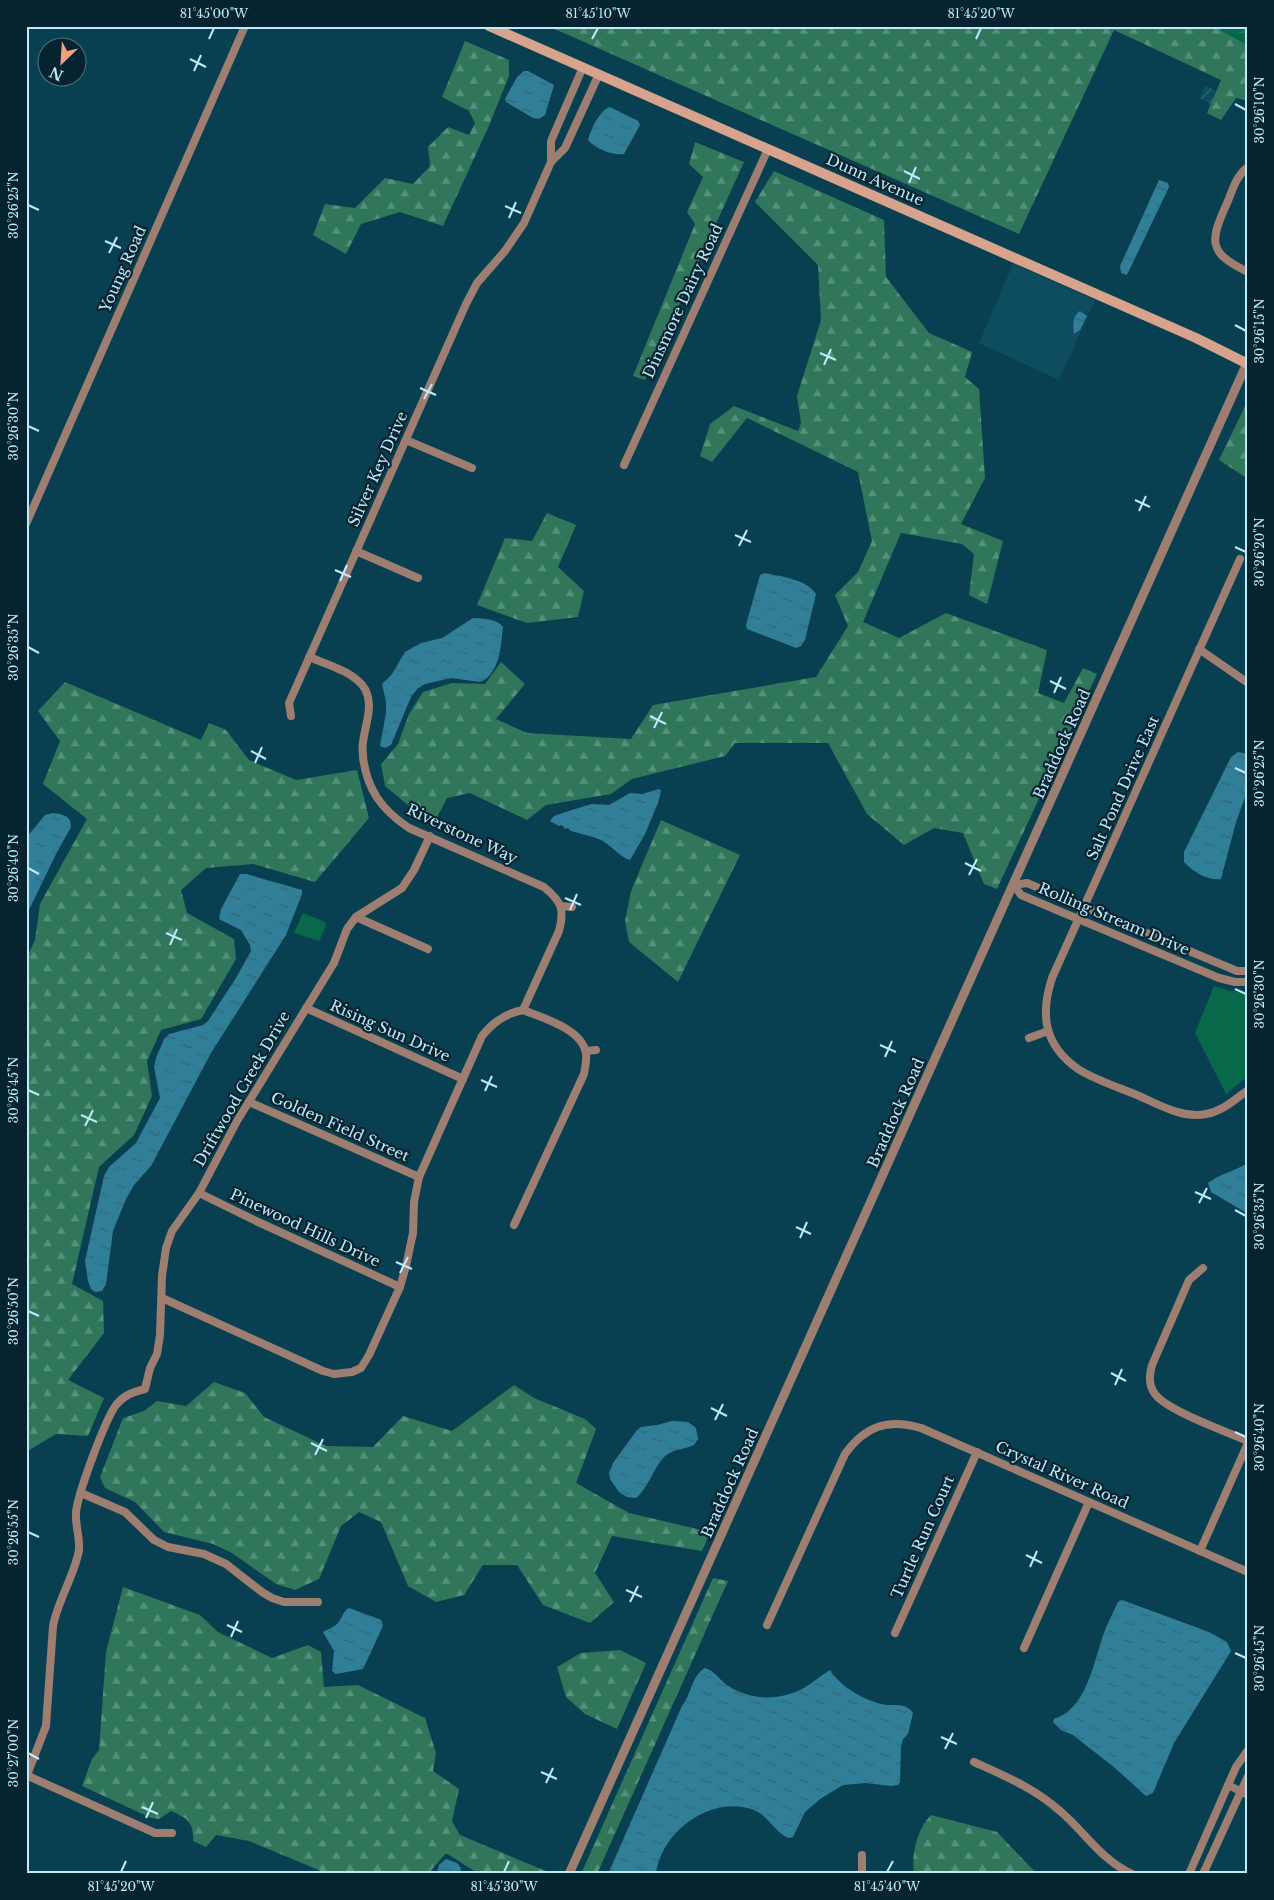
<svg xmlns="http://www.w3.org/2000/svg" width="1274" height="1900" viewBox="0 0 1274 1900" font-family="'Libre Baskerville',serif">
	<defs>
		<pattern id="industrial-furrows" width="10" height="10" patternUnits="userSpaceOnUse" patternTransform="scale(1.25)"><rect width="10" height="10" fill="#0d4d5f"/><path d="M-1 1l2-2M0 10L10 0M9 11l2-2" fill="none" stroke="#2e6777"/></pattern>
		<pattern id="forest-firs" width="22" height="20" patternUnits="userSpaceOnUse" patternTransform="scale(1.25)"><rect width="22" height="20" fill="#2f765a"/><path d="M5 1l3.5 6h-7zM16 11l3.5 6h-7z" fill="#55907b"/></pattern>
		<pattern id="wetland-marsh" width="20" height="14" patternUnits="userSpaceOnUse" patternTransform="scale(1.25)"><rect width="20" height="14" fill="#07684a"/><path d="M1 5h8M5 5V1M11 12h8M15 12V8" fill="none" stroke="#297e65"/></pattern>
		<pattern id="water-ripples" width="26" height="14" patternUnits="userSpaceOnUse" patternTransform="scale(1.25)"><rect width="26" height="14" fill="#317e98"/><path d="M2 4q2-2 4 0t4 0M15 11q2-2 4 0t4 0" fill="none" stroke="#356575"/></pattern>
	</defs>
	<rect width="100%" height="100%" fill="#094051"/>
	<polygon fill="#0d4d5f" points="1013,264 1095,300 1059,380 979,343"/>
	<polygon fill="url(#industrial-furrows)" points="1205,86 1217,91 1211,104 1200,98"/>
	<g fill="url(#forest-firs)">
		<polygon points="548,26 1217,26 1224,32 1248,45 1248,101 1236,98 1221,120 1207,113 1221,80 1114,30 1019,234"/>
		<polygon points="465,41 509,60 509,76 488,128 443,226 400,212 361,224 346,254 313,235 325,204 355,208 385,178 413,184 430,166 428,147 448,127 469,135 475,123 469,111 442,97"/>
		<polygon points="695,142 744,162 645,380 633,376 695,224 687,212 703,177 689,164"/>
		<polygon points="774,171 884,220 886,277 929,333 972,352 965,377 979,389 985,478 961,524 1003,541 987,604 969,595 974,554 962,544 901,533 863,622 899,638 946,613 1047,650 1038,693 1064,703 1083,668 1097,674 997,889 984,884 963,833 934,828 904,845 867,814 828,743 735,743 725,756 632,779 611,794 546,805 527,820 470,793 447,798 436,819 415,811 385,786 381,764 398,744 409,714 423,692 452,683 485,684 501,662 525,684 496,719 527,733 631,739 653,705 816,677 848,626 835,595 858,572 872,541 858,472 747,418 712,462 700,456 710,424 734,406 798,431 801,423 797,396 821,320 818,265 755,202"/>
		<polygon points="1248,400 1248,479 1219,460"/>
		<polygon points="547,513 576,525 558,567 584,591 578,617 527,623 477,605 505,538 532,541"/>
		<polygon points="65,682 201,740 209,723 226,730 249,760 296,780 357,770 369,818 315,882 253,864 206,868 181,890 187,913 234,939 236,959 201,1019 161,1030 147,1061 152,1096 134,1135 99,1167 72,1284 103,1301 104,1333 68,1380 104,1398 88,1436 56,1434 26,1452 26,959 35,940 40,904 87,819 43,784 60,741 38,711"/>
		<polygon points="661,820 740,855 678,982 629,942 625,921 631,891"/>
		<polygon points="214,1382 245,1393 264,1417 326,1446 373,1447 403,1416 452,1431 514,1385 534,1398 585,1419 596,1429 576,1483 629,1513 710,1532 702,1551 612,1536 595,1573 614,1602 590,1623 543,1605 517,1565 483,1565 464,1595 436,1602 408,1586 381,1522 359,1512 341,1526 319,1579 295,1590 276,1584 232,1553 213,1544 164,1532 135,1502 105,1488 100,1477 123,1418 144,1411 157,1401 186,1406"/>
		<polygon points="713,1578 728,1581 597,1874 581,1874"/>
		<path d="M123,1587l77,28 18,17 54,26 36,-13 13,7 3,35 34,-2 67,33 11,35 -3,18 26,18 -7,32 8,14 93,39h-74l-33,-21 -18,21h-100l-79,-33 -33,-6 -10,12 -13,-6c1,-19 -6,-23 -22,-30l-12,8 -8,-1 -69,-32 10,-27 7,-9 7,-98z"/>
		<polygon points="620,1650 646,1663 617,1729 585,1714 566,1697 557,1667 581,1653"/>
		<path d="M931,1815l66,17 40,42h-123c-3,-19 3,-45 17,-59z"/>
	</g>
	<polygon fill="url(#wetland-marsh)" points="1217,26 1248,26 1248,45 1224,32"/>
	<g fill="#07684a">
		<polygon points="303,913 325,922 326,926 319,941 294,933"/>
		<polygon points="1214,986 1227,990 1245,993 1248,999 1248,1076 1226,1094 1195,1033"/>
	</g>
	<g fill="url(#water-ripples)">
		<polygon points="524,71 528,71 554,85 545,115 539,119 533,118 506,102 505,99 517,77"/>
		<path d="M610,107l28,14 2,4 -16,29c-11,2 -30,-6 -36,-14 3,-11 11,-29 22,-33z"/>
		<polygon points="1159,180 1168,183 1169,187 1127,275 1121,273 1120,266"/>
		<path d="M1080,311l7,5 -7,14 -6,4c-1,-8 -2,-18 6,-23z"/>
		<path d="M765,573c17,4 41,6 51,21l-11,46 -4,6 -5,2 -5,-2 -44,-17 -1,-4 14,-50z"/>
		<path d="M473,618c10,1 23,0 30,9 -2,17 -3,48 -23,55l-29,-4 -26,6 -8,5 -6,8 -20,48 -6,3 -5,-2 6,-33v-11l-4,-18 10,-10 13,-22 16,-9 21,-5z"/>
		<path d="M1238,752l10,2v35l-12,33 -15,57c-13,2 -28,-7 -37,-17v-10l47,-95z"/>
		<path d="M659,789l2,2 -3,12 -13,31 -15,26c-9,-2 -19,-15 -29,-20 -9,-4 -20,-6 -30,-9l-3,-3 -3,1 -3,-4 -3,1 -9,-5 4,-5 21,-7 17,-5 17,1 21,-12 12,1z"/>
		<path d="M53,813c9,1 19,3 18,14l-15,27 -30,62v-78l19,-23z"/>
		<polygon points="240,874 246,874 302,890 302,894 286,935 211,1053 151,1166 134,1185 126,1199 113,1231 106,1284 102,1291 95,1292 91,1289 88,1281 85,1261 104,1176 109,1167 136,1143 160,1098 154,1067 156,1058 164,1039 169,1034 203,1025 208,1021 236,978 251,951 250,945 241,930 219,919 221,909"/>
		<path d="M1248,1163v51l-37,-22 -3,-9c11,-9 27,-12 40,-20z"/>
		<path d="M672,1421l16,1 8,6 2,11 -4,6c-9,4 -18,4 -26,9 -12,7 -19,34 -32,44l-9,-1 -8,-5 -9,-13 -1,-6 4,-10 24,-33 4,-3 16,-2z"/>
		<path d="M1122,1600l87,32 18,10 4,9 -57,92 -21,50 -7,3 -31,-28 -42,-33 -12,-5 -8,-8 1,-3c31,-10 38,-50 47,-77 4,-14 11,-27 17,-40z"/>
		<path d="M349,1608l30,11 3,2 1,5 -20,43 -27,5 -4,-3 2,-20 -11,-19c5,-3 10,-4 14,-8 5,-5 6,-13 12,-16z"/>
		<path d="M705,1668c11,3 15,14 25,19 20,12 45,14 68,4 11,-5 22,-15 32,-21 11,17 32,29 51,34 12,3 24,-3 32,9l-5,21 -5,5 -2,7 -1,36 -2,3 -7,1 -25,-3 -23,2 -23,14 -15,13 -12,25 -4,1c-14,-5 -20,-22 -35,-28 -42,-16 -93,21 -98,64h-48l74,-168c9,-11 10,-31 23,-38z"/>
		<polygon points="446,1859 457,1863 461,1868 460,1874 437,1874 439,1865"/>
	</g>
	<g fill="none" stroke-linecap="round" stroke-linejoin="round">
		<g stroke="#9e7e70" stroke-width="8">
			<polyline points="551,162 551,141 583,67"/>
			<path d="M1248,167c-11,8 -15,21 -20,34 -17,38 -23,51 20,71"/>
			<polyline points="406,440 472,468"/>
			<polyline points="624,465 768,149"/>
			<polyline points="26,524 245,26"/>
			<polyline points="356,551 418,578"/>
			<path d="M1240,559l-188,419c-12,37 -8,67 26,91 15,10 42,19 59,26 21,9 45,24 69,19 17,-3 28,-14 42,-24"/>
			<polyline points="1199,649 1248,683"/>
			<polyline points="291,716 289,703 466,304 477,283 505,251 524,223 551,162 565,148 599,74"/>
			<polyline points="561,906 572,907"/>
			<polyline points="356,917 428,949"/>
			<polyline points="1248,971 1237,971 1027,883 1014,885 1021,895 1219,978 1235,982 1248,982"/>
			<polyline points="306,1008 463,1079"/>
			<polyline points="1029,1038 1048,1031"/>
			<polyline points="586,1051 596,1050"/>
			<polyline points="249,1102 419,1177"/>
			<polyline points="199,1193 256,1221 400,1287"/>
			<path d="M514,1225l70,-151c1,-7 3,-14 2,-20 -3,-25 -43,-36 -63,-44"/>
			<path d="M1203,1268l-14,12 -37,85c-3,10 -3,21 3,29 11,16 72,38 93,47"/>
			<path d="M162,1298l161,73 11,3 18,-2 9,-4 8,-13 31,-68 6,-21 7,-33 1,-31 5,-25 63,-141c11,-14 24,-23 41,-26l36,-79c6,-22 2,-30 -15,-44l-135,-59c-27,-18 -42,-38 -46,-71 0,-5 -1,-10 0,-15 2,-17 11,-36 2,-53 -10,-17 -39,-25 -56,-32"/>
			<polyline points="81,1493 125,1512 154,1540 168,1547 204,1554 226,1564 262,1592 272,1598 284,1602 318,1602"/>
			<polyline points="1200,1551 1248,1443"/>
			<path d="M767,1625l78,-171c20,-28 43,-36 76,-26l327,144"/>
			<polyline points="895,1633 977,1452"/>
			<polyline points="1024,1648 1089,1502"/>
			<path d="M974,1762c31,14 60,26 86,49 25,21 41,49 72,63"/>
			<polyline points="26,1775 155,1833 172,1833"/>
			<path d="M27,1775l19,-49 7,-100c5,-26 22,-52 26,-76 1,-13 -4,-25 -3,-38 2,-19 29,-92 40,-107 8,-10 17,-13 29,-16l5,-21 7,-14 3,-19 2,-59 4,-28 6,-17 27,-38 38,-72 97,-158 13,-34 9,-12 46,-29 12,-18 16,-34"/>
			<polyline points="1228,1785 1248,1795"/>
			<polyline points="862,1874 862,1855"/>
			<polyline points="1189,1874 1236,1767 1248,1750"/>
			<polyline points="1203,1874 1248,1776"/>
		</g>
		<polyline stroke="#9e7e70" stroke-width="9" points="569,1874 1247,363"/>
		<polyline stroke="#d7a38d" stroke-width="10" points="489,26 1196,338 1248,364"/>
	</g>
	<path fill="none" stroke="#bfeafb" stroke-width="2" d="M209,39l5,-11M592,39l6,-11M976,39l5,-11M190,59l16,8M194,71l7,-16M1235,104l11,6M904,171l16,8M909,183l7,-16M28,205l11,5M505,206l16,7M509,218l7,-16M105,241l16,7M109,253l8,-16M1235,325l11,6M820,353l16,7M824,365l7,-16M420,388l16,7M424,399l8,-15M28,426l11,5M1135,500l15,7M1139,511l7,-15M735,535l16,7M739,546l8,-16M1235,547l11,5M335,570l16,7M340,581l7,-16M28,647l11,6M1050,681l16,8M1054,693l7,-16M650,716l16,8M654,728l8,-16M251,751l15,8M255,763l7,-16M1235,768l11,5M965,863l16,8M28,868l11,6M969,875l8,-16M565,898l16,7M570,910l7,-16M166,933l16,7M170,945l7,-16M1235,989l11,5M880,1045l16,7M885,1057l7,-16M481,1080l16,7M28,1090l11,5M485,1091l7,-15M81,1115l16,7M85,1126l8,-16M1195,1192l16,7M1199,1203l8,-15M1235,1210l11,6M796,1227l15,7M800,1238l7,-16M396,1262l16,7M400,1273l8,-16M28,1311l11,5M1111,1373l15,8M1115,1385l7,-16M711,1408l16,8M715,1420l8,-16M1235,1432l11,5M311,1443l16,8M315,1455l8,-16M28,1532l11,5M1026,1555l16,8M1030,1567l7,-16M626,1590l16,7M630,1602l8,-16M227,1625l15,7M231,1637l7,-16M1235,1653l11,5M941,1737l16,7M945,1749l8,-16M28,1753l11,6M541,1772l16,7M546,1783l7,-15M142,1807l16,7M146,1818l7,-16M121,1872l5,-11M504,1872l5,-11M887,1872l6,-11"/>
	<g text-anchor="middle" stroke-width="4.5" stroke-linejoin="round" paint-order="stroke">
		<g font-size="15" fill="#bfeafb" stroke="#06242f">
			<text transform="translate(875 180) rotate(24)" y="5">Dunn Avenue</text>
			<text transform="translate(123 269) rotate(-66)" y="5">Young Road</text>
			<text transform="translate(683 301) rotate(-65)" y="5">Dinsmore Dairy Road</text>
			<text transform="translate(378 469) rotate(-66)" y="5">Silver Key Drive</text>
			<text transform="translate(1062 744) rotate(-66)" y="5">Braddock Road</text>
			<text transform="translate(1123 788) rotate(-66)" y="5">Salt Pond Drive East</text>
			<text transform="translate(462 834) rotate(25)" y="5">Riverstone Way</text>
			<text transform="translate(1114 919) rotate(23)" y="5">Rolling Stream Drive</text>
			<text transform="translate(390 1031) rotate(24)" y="5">Rising Sun Drive</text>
			<text transform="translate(242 1089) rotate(-60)" y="5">Driftwood Creek Drive</text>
			<text transform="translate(896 1113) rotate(-66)" y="5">Braddock Road</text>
			<text transform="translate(340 1127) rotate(24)" y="5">Golden Field Street</text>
			<text transform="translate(305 1228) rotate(25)" y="5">Pinewood Hills Drive</text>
			<text transform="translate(1062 1475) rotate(24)" y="5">Crystal River Road</text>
			<text transform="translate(730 1483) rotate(-66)" y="5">Braddock Road</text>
			<text transform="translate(923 1537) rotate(-66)" y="5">Turtle Run Court</text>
		</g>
	</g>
	<rect width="1274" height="1900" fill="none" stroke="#06242f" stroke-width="55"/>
	<g transform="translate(62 62) rotate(205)"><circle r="24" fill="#06242f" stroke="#507381"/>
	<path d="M0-4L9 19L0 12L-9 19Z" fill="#f1a17e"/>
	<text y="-8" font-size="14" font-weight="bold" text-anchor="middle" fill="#bfeafb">N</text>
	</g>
	<rect x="28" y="28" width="1218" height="1844" fill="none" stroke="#bfeafb" stroke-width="2"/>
	<g font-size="12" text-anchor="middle" fill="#bfeafb">
		<text x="214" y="18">81°45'00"W</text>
		<text x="598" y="18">81°45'10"W</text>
		<text x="981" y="18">81°45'20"W</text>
		<text transform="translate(1260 110) rotate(-90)" y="4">30°26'10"N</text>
		<text transform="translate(14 205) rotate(-90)" y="4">30°26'25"N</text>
		<text transform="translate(1260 331) rotate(-90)" y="4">30°26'15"N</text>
		<text transform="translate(14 426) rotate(-90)" y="4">30°26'30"N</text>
		<text transform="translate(1260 552) rotate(-90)" y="4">30°26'20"N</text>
		<text transform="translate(14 647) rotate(-90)" y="4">30°26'35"N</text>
		<text transform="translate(1260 773) rotate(-90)" y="4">30°26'25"N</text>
		<text transform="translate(14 868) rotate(-90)" y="4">30°26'40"N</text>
		<text transform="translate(1260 994) rotate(-90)" y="4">30°26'30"N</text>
		<text transform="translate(14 1090) rotate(-90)" y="4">30°26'45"N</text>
		<text transform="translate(1260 1216) rotate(-90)" y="4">30°26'35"N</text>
		<text transform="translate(14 1311) rotate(-90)" y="4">30°26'50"N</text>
		<text transform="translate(1260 1437) rotate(-90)" y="4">30°26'40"N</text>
		<text transform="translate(14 1532) rotate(-90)" y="4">30°26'55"N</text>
		<text transform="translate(1260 1658) rotate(-90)" y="4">30°26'45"N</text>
		<text transform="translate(14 1753) rotate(-90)" y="4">30°27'00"N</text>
		<text x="121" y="1891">81°45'20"W</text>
		<text x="504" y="1891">81°45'30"W</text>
		<text x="887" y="1891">81°45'40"W</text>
	</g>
</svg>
